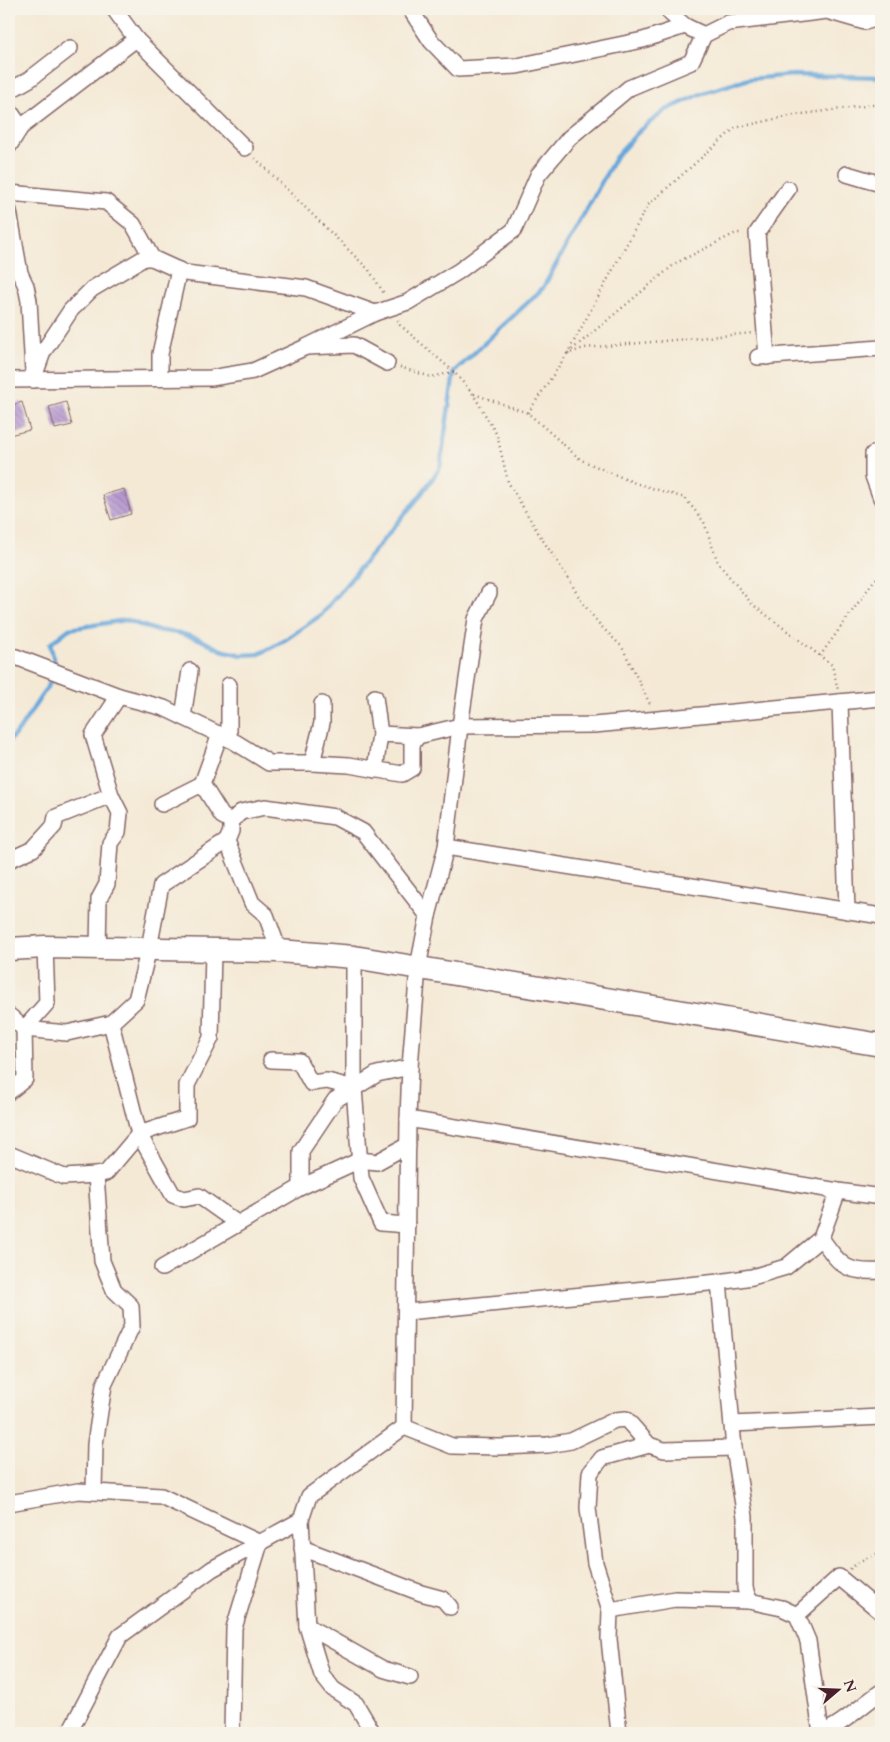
<svg xmlns="http://www.w3.org/2000/svg" width="890" height="1742" viewBox="0 0 890 1742" font-family="Cardo,serif">
	<defs>
		<pattern id="building-back-hatch" width="6" height="6" patternUnits="userSpaceOnUse" patternTransform="scale(1.25)"><rect width="6" height="6" fill="#b79ad2"/><path d="M-1 5l2 2M0 0l6 6M5-1l2 2" fill="none" stroke="#977dab"/></pattern>
	</defs>
	<rect width="100%" height="100%" fill="#f7f3e8"/>
	<filter id="ink" filterUnits="userSpaceOnUse"><feTurbulence type="fractalNoise" baseFrequency=".02" numOctaves="2"/><feDisplacementMap in="SourceGraphic" scale="10" xChannelSelector="R" yChannelSelector="G"/><feConvolveMatrix kernelMatrix="1 2 1 2 8 2 1 2 1" color-interpolation-filters="sRGB"/></filter>
	<filter id="wash" filterUnits="userSpaceOnUse"><feTurbulence type="fractalNoise" baseFrequency=".0096" numOctaves="4" result="noise"/><feDisplacementMap in="SourceGraphic" scale="20" xChannelSelector="R" yChannelSelector="G"/><feGaussianBlur stdDeviation="1.12" result="paint"/><feColorMatrix in="noise" values="0 0 0 0 0 0 0 0 0 0 0 0 0 0 0 0 0 1.4 0 .05"/><feComposite in="paint" operator="in"/></filter>
	<g filter="url(#wash)">
		<rect width="100%" height="100%" fill="#f4e9d5"/>
		<g fill="none" stroke-linecap="round" stroke-linejoin="round">
			<polyline stroke="#68a7db" stroke-width="4.5" points="9,741 19,730 57,672 50,644 69,629 126,620 155,630 179,633 199,639 221,650 242,655 259,654 282,642 321,615 419,497 440,468 454,372 543,288 615,158 640,130 666,110 703,93 749,79 793,75 881,77"/>
		</g>
		<g id="blocks">
			<g fill="url(#building-back-hatch)">
				<polygon points="22,402 30,430 9,435 9,406"/>
				<polygon points="66,402 72,425 55,429 49,407"/>
				<polygon points="124,489 131,514 111,520 103,495"/>
			</g>
		</g>
	</g>
	<g filter="url(#ink)">
		<use href="#blocks" fill-opacity="0" stroke="#866666" stroke-width="1"/>
		<g fill="none" stroke-linecap="round" stroke-linejoin="round">
			<defs>
				<g id="minor">
					<polyline points="114,9 136,39 245,148"/>
					<polyline points="410,9 431,41 458,69 517,66 643,40 685,26 704,35"/>
					<polyline points="668,9 670,13 685,26"/>
					<polyline points="9,91 30,79 70,48"/>
					<polyline points="9,110 21,127"/>
					<polyline points="9,146 21,127 136,39"/>
					<polyline points="847,174 881,184"/>
					<polyline points="9,193 106,202 133,224 152,258"/>
					<polyline points="9,211 20,273 26,286 29,301 33,371"/>
					<polyline points="306,347 375,313 408,302 459,271 514,230 538,175 569,138 629,88 691,62 704,35 728,23 827,11 865,22 875,19 881,15"/>
					<polyline points="758,357 881,348"/>
					<polyline points="767,357 757,233 788,189"/>
					<polyline points="160,378 160,354 179,270"/>
					<polyline points="9,380 211,378 253,371 306,347 354,345 387,363"/>
					<polyline points="33,380 43,352 71,310 92,289 144,258 152,258 185,273 306,288 375,313"/>
					<polyline points="873,454 873,476 881,498"/>
					<polyline points="9,656 16,657 119,696 164,708 235,742 269,763 312,763 349,765 402,774 412,768 412,744 418,736 460,726 594,725 881,698"/>
					<polyline points="229,685 229,739"/>
					<polyline points="375,697 380,734 375,770"/>
					<polyline points="840,702 847,911"/>
					<polyline points="183,717 190,671"/>
					<polyline points="220,734 202,784 222,816 231,821"/>
					<polyline points="380,734 418,736"/>
					<polyline points="312,763 322,723 322,704"/>
					<polyline points="162,804 202,784"/>
					<polyline points="227,841 252,903 266,915 279,951"/>
					<polyline points="446,847 881,916"/>
					<polyline points="9,860 33,849 54,826 56,817 111,795"/>
					<polyline points="98,948 99,899 107,884 110,843 118,832 120,813 111,795 93,735 119,696"/>
					<polyline points="354,957 354,1088 361,1178 381,1223 407,1225"/>
					<polyline points="9,1018 11,1017 24,1029 67,1033 111,1023 136,1000 149,948 161,885 227,841 231,831 231,821 241,812 265,807 335,817 363,832 428,916"/>
					<polyline points="111,1023 139,1134 173,1195 184,1199 199,1196 237,1223"/>
					<polyline points="271,1060 299,1061 311,1083 327,1081 354,1088"/>
					<polyline points="9,1092 25,1079 24,1029 47,1003 45,947"/>
					<polyline points="408,1119 838,1191 881,1197"/>
					<polyline points="9,1154 64,1177 96,1175"/>
					<polyline points="301,1187 360,1160 377,1162 408,1145"/>
					<path d="M821,1238c20,28 24,35 60,33"/>
					<polyline points="162,1268 301,1187 301,1151 335,1100 377,1074 410,1067"/>
					<polyline points="719,1282 734,1448 745,1517 745,1588 749,1601 782,1608 797,1615 808,1641 821,1733"/>
					<polyline points="406,1312 719,1282 752,1277 786,1267 821,1238 838,1191"/>
					<polyline points="732,1424 881,1417"/>
					<polyline points="404,1427 452,1446 499,1447 548,1445 571,1441 615,1420 626,1419 649,1445 664,1450 734,1448"/>
					<polyline points="649,1445 602,1458 590,1473 588,1508 595,1563 610,1610 675,1599 749,1601"/>
					<polyline points="94,1492 95,1444 104,1385 132,1326 131,1306 114,1290 102,1261 96,1175 106,1173 139,1134 187,1118 187,1085 211,1038 213,951"/>
					<polyline points="9,1503 78,1491 161,1496 260,1543 234,1628 232,1733"/>
					<polyline points="302,1548 421,1593 443,1599 450,1607"/>
					<polyline points="610,1610 609,1639 619,1733"/>
					<polyline points="797,1615 839,1577 881,1612"/>
					<polyline points="307,1626 383,1669 410,1677"/>
					<polyline points="69,1733 120,1636 212,1569 301,1520"/>
					<polyline points="373,1733 356,1704 333,1689 322,1675 307,1626 301,1520 309,1496 404,1427 408,1119 410,1067 418,967 428,916 446,847 460,726 476,619 489,593"/>
					<path d="M821,1733c21,-8 41,-28 60,-41"/>
				</g>
				<polyline id="highway" points="9,949 45,947 279,951 354,957 881,1045"/>
			</defs>
			<use href="#minor" stroke="#866666" stroke-width="18"/>
			<use href="#highway" stroke="#866666" stroke-width="25"/>
			<g stroke="#866666" stroke-width="2.5" stroke-dasharray="1 4" stroke-linecap="butt">
				<polyline points="255,158 369,270 385,295"/>
				<polyline points="398,320 400,325 454,372 473,394 497,435 508,482 542,539 569,579 581,601 600,625 622,647 651,706"/>
				<polyline points="568,353 676,263 736,233 743,233"/>
				<polyline points="567,354 648,205 735,128 794,115 881,104"/>
				<polyline points="400,367 431,377 454,372"/>
				<polyline points="474,394 528,413 581,460 635,483 685,498 704,522 718,563 752,604 832,665 838,690"/>
				<polyline points="528,413 567,354 584,348 753,333"/>
				<polyline points="820,656 873,582 881,574"/>
				<polyline points="850,1569 860,1561 881,1552"/>
			</g>
			<use href="#minor" stroke="#fff" stroke-width="15"/>
			<use href="#highway" stroke="#fff" stroke-width="22"/>
		</g>
	</g>
	<rect width="890" height="1742" fill="none" stroke="#f7f3e8" stroke-width="30"/>
	<g transform="translate(838 1690) rotate(71)" stroke="#f7f3e8" stroke-width="4" paint-order="stroke">
	<path d="M0-4L9 19L0 12L-9 19Z" fill="#4a1f2b"/>
	<text y="-8" font-size="14" font-weight="bold" text-anchor="middle" fill="#4a1f2b">N</text>
	</g>
</svg>
